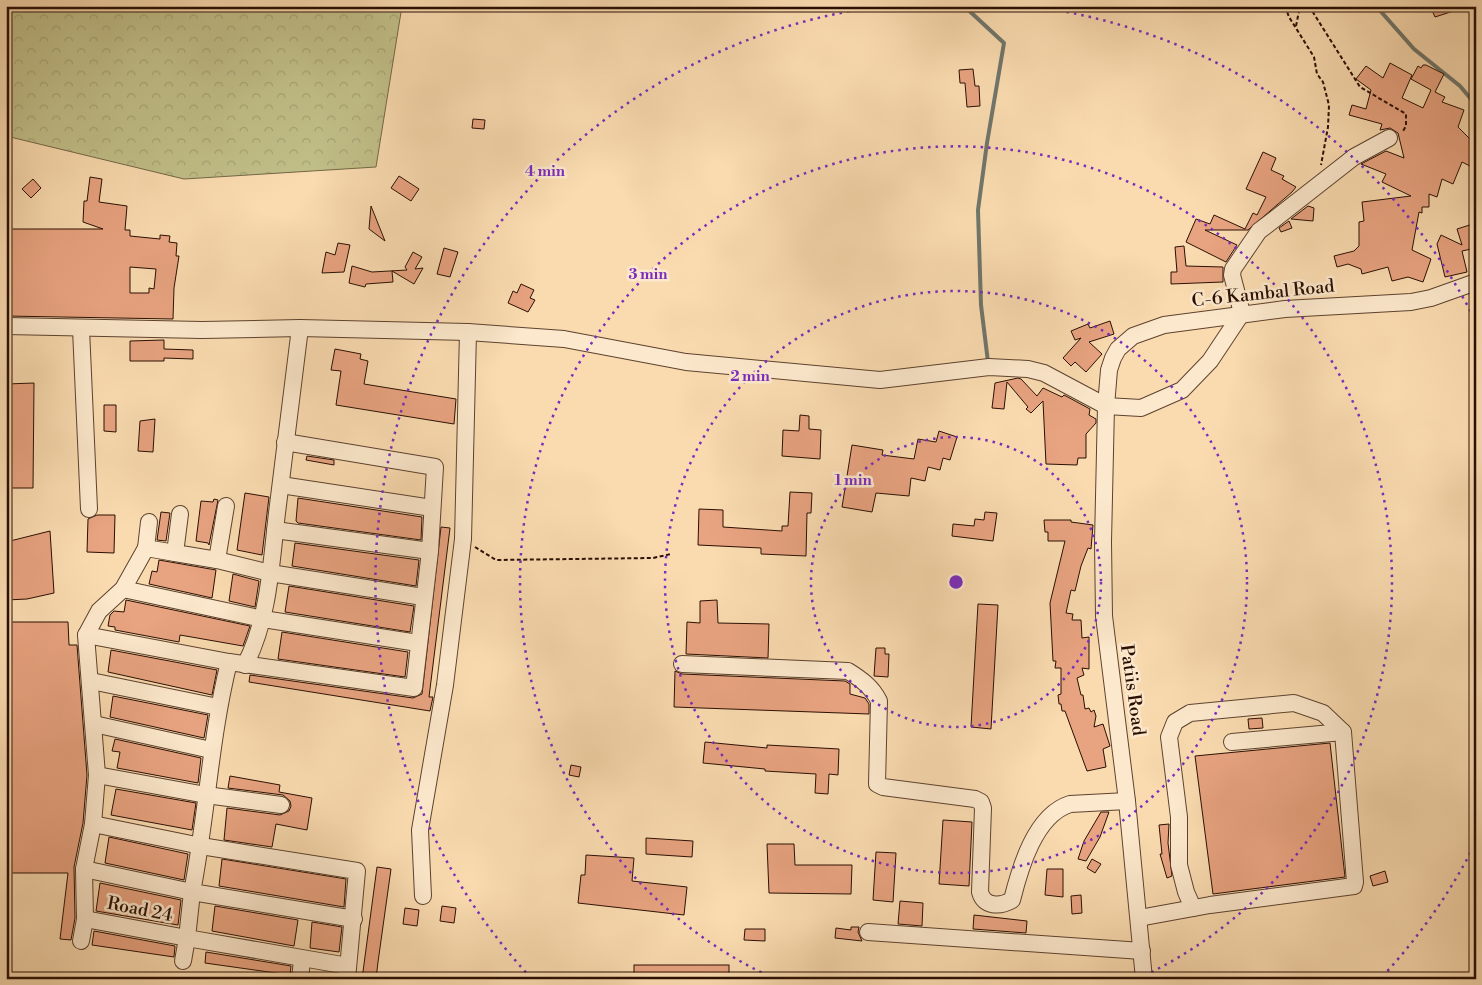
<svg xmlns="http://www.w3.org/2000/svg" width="1482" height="985" viewBox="0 0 1482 985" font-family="'Libre Bodoni',serif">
	<defs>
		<pattern id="forest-crowns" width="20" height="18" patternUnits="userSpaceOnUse" patternTransform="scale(1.25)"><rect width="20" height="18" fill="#c1bf89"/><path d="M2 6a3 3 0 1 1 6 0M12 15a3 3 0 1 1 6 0" fill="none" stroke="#a6a375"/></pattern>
	</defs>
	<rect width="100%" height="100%" fill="#fadbb0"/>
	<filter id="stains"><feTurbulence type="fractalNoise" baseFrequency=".004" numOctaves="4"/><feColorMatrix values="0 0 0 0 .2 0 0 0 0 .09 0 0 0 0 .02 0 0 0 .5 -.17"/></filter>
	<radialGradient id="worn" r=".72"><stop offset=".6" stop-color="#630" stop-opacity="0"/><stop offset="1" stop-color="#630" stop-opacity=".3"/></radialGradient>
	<polygon fill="url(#forest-crowns)" stroke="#756746" points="6,6 402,6 376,167 184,179 6,136"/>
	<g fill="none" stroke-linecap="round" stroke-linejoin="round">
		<g stroke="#70766c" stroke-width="4">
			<polyline points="964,6 1004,43 987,143 978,210 981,305 988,362"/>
			<polyline points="1376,6 1414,49 1460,86 1476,105"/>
		</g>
	</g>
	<g fill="#e8a380" stroke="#290f03" fill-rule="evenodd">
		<polygon points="1430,6 1462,6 1463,8 1435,17"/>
		<polygon points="1390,63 1412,75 1402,98 1423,108 1431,90 1411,79 1418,66 1421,68 1423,65 1426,65 1444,74 1435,92 1445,97 1442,102 1464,110 1458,127 1476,145 1476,152 1470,166 1462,162 1453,184 1442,179 1437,197 1429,194 1429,207 1422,207 1422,213 1419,212 1412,250 1431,259 1423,282 1408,277 1392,281 1388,267 1362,274 1361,269 1348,264 1337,267 1334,256 1354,251 1359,246 1359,222 1364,221 1362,202 1411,196 1382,182 1386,174 1361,164 1386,151 1404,158 1398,133 1390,128 1380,130 1382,124 1349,115 1352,105 1366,109 1371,90 1356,79 1366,66 1383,78"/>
		<polygon points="973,69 975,86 979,86 980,106 967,107 965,83 960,83 959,70"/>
		<polygon points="473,119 485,120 484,129 472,128"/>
		<polygon points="1263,152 1276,158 1271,170 1284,176 1282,179 1296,187 1292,192 1248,230 1205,230 1237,245 1226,262 1186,242 1196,219 1210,224 1214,215 1245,229 1253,213 1257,215 1266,197 1246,189"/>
		<polygon points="399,176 419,189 411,201 391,188"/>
		<path d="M90,177l12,2 -3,23 28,4 -2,24h5v6l30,3v-4l10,1 -1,6 8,1 -1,13h3l-5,32 -1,31 -167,-3v-87h97l-20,-7 1,-21h3zM130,267l26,2 -2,20 -5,-1v5h-19z"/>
		<polygon points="33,179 41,188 31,198 22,189"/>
		<polygon points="371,206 385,241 369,229"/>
		<polygon points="1308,206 1314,208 1313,221 1291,219"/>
		<polygon points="1289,221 1292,228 1281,232 1279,228"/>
		<polygon points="1476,223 1476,248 1462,251 1467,272 1445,277 1437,244 1441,235 1462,245 1457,229"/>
		<polygon points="338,243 350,245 344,272 322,273 326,252 335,255"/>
		<polygon points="1184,246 1186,266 1223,267 1223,282 1171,284 1171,272 1177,272 1175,247"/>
		<polygon points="444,248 458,252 450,277 437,274"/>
		<polygon points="413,252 422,257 415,269 423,268 414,284 392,271 393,282 366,284 365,287 349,283 352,266 372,272 407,270 405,267"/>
		<polygon points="521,284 534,290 530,298 535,300 528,312 508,303 513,291 517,293"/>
		<polygon points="1110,321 1114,334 1089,342 1102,354 1086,372 1075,362 1071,366 1063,358 1081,338 1075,340 1071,331 1088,324 1090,328"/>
		<polygon points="164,340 164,349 193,350 193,359 164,358 164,361 130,361 130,341"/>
		<polygon points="335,349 361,354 360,359 368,361 364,384 456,399 454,424 336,405 341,371 331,370"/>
		<polygon points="1018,378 1021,379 1037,396 1043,388 1062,397 1064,395 1090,409 1089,415 1096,419 1096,423 1086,434 1086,458 1078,458 1077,465 1046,464 1043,401 1031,413 1026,409 1028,407 1007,382 1004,409 992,408 995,383"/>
		<polygon points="34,383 33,488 6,488 6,384"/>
		<polygon points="104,405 116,405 116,432 104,431"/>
		<polygon points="800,415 809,416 809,429 821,430 820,459 782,456 783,430 799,431"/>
		<polygon points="155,419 153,452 138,451 140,421"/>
		<polygon points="939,431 957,437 950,460 943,458 940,470 928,467 925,481 911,478 909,496 876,493 872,512 842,507 852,445 883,450 882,455 914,459 918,439 936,442"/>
		<polygon points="307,456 334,460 334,465 306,460"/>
		<polygon points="790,492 812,493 811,513 807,513 806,556 761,554 761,548 698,545 699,509 723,510 723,527 782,531 782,526 788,526"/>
		<polygon points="245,493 269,497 262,555 237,550"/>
		<polygon points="298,498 422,517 421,540 298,523 296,521"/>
		<polygon points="214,499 218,500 209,545 208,543 196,541 201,501 213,502"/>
		<polygon points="161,512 170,513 166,541 157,540"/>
		<polygon points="985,512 997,513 993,541 952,536 953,524 974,526 975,519 984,520"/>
		<polygon points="97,515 115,515 114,553 87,552 88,519"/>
		<polygon points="1044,520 1071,520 1071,522 1093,525 1091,549 1088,548 1081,566 1075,591 1071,590 1066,613 1073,614 1072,620 1081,620 1082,638 1089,637 1089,669 1082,668 1084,675 1077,678 1081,695 1083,695 1085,709 1089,708 1091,712 1094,710 1096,716 1094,727 1103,724 1110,746 1103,749 1106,767 1087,771 1065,711 1062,711 1061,704 1059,704 1058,695 1061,694 1061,668 1055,668 1056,661 1053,661 1050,603 1065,541 1048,541 1048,532 1045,532"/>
		<polygon points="441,527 450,528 429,697 433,697 430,711 249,682 250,675 413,698 422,694"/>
		<polygon points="50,531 54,593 27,599 6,600 6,542"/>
		<polygon points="295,543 419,560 416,586 292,566"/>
		<polygon points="159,560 216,570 212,598 149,584 152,571 157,572"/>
		<polygon points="233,574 259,581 255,607 229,601"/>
		<polygon points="289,586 414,606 410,632 285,612"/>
		<polygon points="126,600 250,626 243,646 180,635 179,642 115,630 115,627 108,626 110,615 114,611 124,612"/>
		<polygon points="717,600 718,623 769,624 768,658 686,654 687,622 700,623 700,601"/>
		<polygon points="978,604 998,605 991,729 971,727"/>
		<polygon points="6,622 68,622 69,645 77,645 87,775 83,823 74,867 75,918 71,940 60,939 68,873 6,873"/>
		<polygon points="282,632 408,652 405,677 278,659"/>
		<polygon points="876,648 885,648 885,654 889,654 888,677 874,676"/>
		<polygon points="111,650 217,670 212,695 108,672"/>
		<polygon points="675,671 682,674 845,681 850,684 850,694 865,698 869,704 869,714 674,707"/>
		<polygon points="113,696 208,715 204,738 110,717"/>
		<polygon points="1262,718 1263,728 1249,729 1248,719"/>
		<polygon points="115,739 201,758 198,783 117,768 120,752 112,751"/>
		<polygon points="705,742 767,748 767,745 839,749 838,775 829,774 828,794 815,793 816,774 765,771 765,769 703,763"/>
		<polygon points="1330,743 1345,877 1213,894 1195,756"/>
		<polygon points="571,765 581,767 579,777 569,775"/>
		<polygon points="230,776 280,785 279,792 312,798 307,830 276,824 272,847 224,840 227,808 280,815 289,811 291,806 290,801 283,795 228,788"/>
		<polygon points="116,789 196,803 192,830 111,815"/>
		<polygon points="1101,812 1109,812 1100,837 1086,861 1078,859 1084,841"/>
		<polygon points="943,820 972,822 969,886 939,884"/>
		<polygon points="1169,824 1168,843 1172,876 1167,878 1160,854 1162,854 1159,825"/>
		<polygon points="109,837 188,854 184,880 105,863"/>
		<polygon points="646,838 693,841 692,857 646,854"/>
		<polygon points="767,844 794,844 795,865 852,865 851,894 769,893"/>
		<polygon points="876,852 896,853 893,902 873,900"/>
		<polygon points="586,855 634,858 632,881 687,887 684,915 578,903 581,875 585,875"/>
		<polygon points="222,859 346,879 344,907 219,886"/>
		<polygon points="1092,859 1101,864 1095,873 1087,868"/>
		<polygon points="377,867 391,869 378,962 376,979 362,979"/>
		<polygon points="1047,869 1063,869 1063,897 1045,895"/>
		<polygon points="1385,871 1388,882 1373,886 1370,876"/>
		<polygon points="100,883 181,900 178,925 96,911"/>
		<polygon points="1081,895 1082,913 1072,914 1071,896"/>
		<polygon points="900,901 923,903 922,926 898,924"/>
		<polygon points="215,906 298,920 294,946 212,931"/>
		<polygon points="442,906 456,908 454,923 440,921"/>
		<polygon points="405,908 419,910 417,926 403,924"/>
		<polygon points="974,915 1027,921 1026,933 973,929"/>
		<polygon points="312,922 342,927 339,952 310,948"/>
		<polygon points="851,927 859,927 858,932 862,941 835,938 836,928 851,930"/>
		<polygon points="745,929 765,929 765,941 744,940"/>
		<polygon points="94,931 175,946 174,957 92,945"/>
		<polygon points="206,952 291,966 290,975 205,963"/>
		<rect x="634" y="965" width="95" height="14"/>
	</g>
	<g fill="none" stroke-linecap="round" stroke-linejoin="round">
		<defs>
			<g id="minor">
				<polyline points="6,326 202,330 300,328 468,332 564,339 686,362 880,380 989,367 1028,369 1044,373 1106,406 1141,408 1182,390 1210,361 1242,313 1232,275 1233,269 1259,231 1267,225 1354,157 1389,138"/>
				<polyline points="81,329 89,509"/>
				<path d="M285,442l150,25 -5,84 -16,137 -185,-26c-19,76 -22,154 -37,230l162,27"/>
				<polyline points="281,485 432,508"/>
				<polyline points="226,506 217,560 270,573 423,597"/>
				<polyline points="180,514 175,553 217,560"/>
				<polyline points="149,522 146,548 175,553"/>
				<polyline points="275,530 430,551"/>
				<polyline points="123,589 263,619 418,643"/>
				<polyline points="86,635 229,662"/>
				<path d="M682,664l166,7c13,8 24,16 31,30l-2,83 6,3 92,12 6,3 2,6 -3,84c4,15 20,15 32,8 8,-32 23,-85 58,-96l57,-3"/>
				<path d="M245,665c24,-46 26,-101 32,-152 8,-62 15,-124 23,-185"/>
				<polyline points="91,681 218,707"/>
				<polyline points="94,724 211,750"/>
				<polyline points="97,775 206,795 281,805"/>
				<polyline points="93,824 201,846 357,871 347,979"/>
				<polyline points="84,869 192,892 187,938 348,966"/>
				<polyline points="423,896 420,830 445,685 463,539 468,332"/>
				<polyline points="1193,908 1186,892 1179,865 1179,817 1169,737 1175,722 1190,713 1294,703 1323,713 1343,732"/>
				<polyline points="1139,918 1210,905 1354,886 1355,882 1343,732 1232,742"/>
				<polyline points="85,919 187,938 183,961"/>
				<polyline points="868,932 1142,951"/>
				<polyline points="81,941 85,919 84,869 93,824 97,775 86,635 99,611 123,589 146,548"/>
				<polyline points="300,979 302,960"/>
				<polyline points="1144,979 1127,801 1104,616 1103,542 1106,406 1109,370 1113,358 1118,349 1133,336 1164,325 1285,309 1411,302 1431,298 1476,282"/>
			</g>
		</defs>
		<use href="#minor" stroke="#5d422e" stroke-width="18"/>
		<g stroke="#290f03" stroke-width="2" stroke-dasharray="4 2.5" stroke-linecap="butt">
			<polyline points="1285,6 1289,17 1314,57 1317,74 1323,82 1329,105 1328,127 1321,165"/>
			<polyline points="1309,6 1360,87 1406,114 1406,126 1403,131"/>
			<polyline points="1296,26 1300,6"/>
			<polyline points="475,547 496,560 653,558 671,554"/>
		</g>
		<use href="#minor" stroke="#fce8cc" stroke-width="16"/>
	</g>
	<g fill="none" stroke="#7b2cbf" stroke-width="2.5" stroke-dasharray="2.5 5">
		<circle cx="956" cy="582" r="145"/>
		<circle cx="956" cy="582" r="291"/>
		<path d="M775 979A436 436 0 1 1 1137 979"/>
		<path d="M1474 846A581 581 0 0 1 1381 978M531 978A581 581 0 0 1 875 7M1037 7A581 581 0 0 1 1474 318"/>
	</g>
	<g text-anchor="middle" stroke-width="5" stroke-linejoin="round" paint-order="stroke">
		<g font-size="18" fill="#290f03" stroke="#fce8cc">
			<text transform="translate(1263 293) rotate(-6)" y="6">C-6 Kambal Road</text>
			<text transform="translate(1133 690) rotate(82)" y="6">Patiis Road</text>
			<text transform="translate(140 909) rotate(11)" y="6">Road 24</text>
		</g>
	</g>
	<circle cx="956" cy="582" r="8" fill="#7b2cbf" stroke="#fce8cc" stroke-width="2.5"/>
	<g font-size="15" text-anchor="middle" font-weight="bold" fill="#7b2cbf" stroke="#fce8cc" stroke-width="5" stroke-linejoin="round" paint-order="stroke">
		<text x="545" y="176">4 min</text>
		<text x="648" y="279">3 min</text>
		<text x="750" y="381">2 min</text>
		<text x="853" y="485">1 min</text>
	</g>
	<rect width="1482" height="985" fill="none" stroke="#fadbb0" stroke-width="25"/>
	<rect x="8" y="8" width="1467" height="970" fill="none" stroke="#290f03" stroke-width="2.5"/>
	<rect x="12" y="12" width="1457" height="960" fill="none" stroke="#290f03"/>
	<rect width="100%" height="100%" filter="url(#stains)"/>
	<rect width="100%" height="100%" fill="url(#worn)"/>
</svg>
